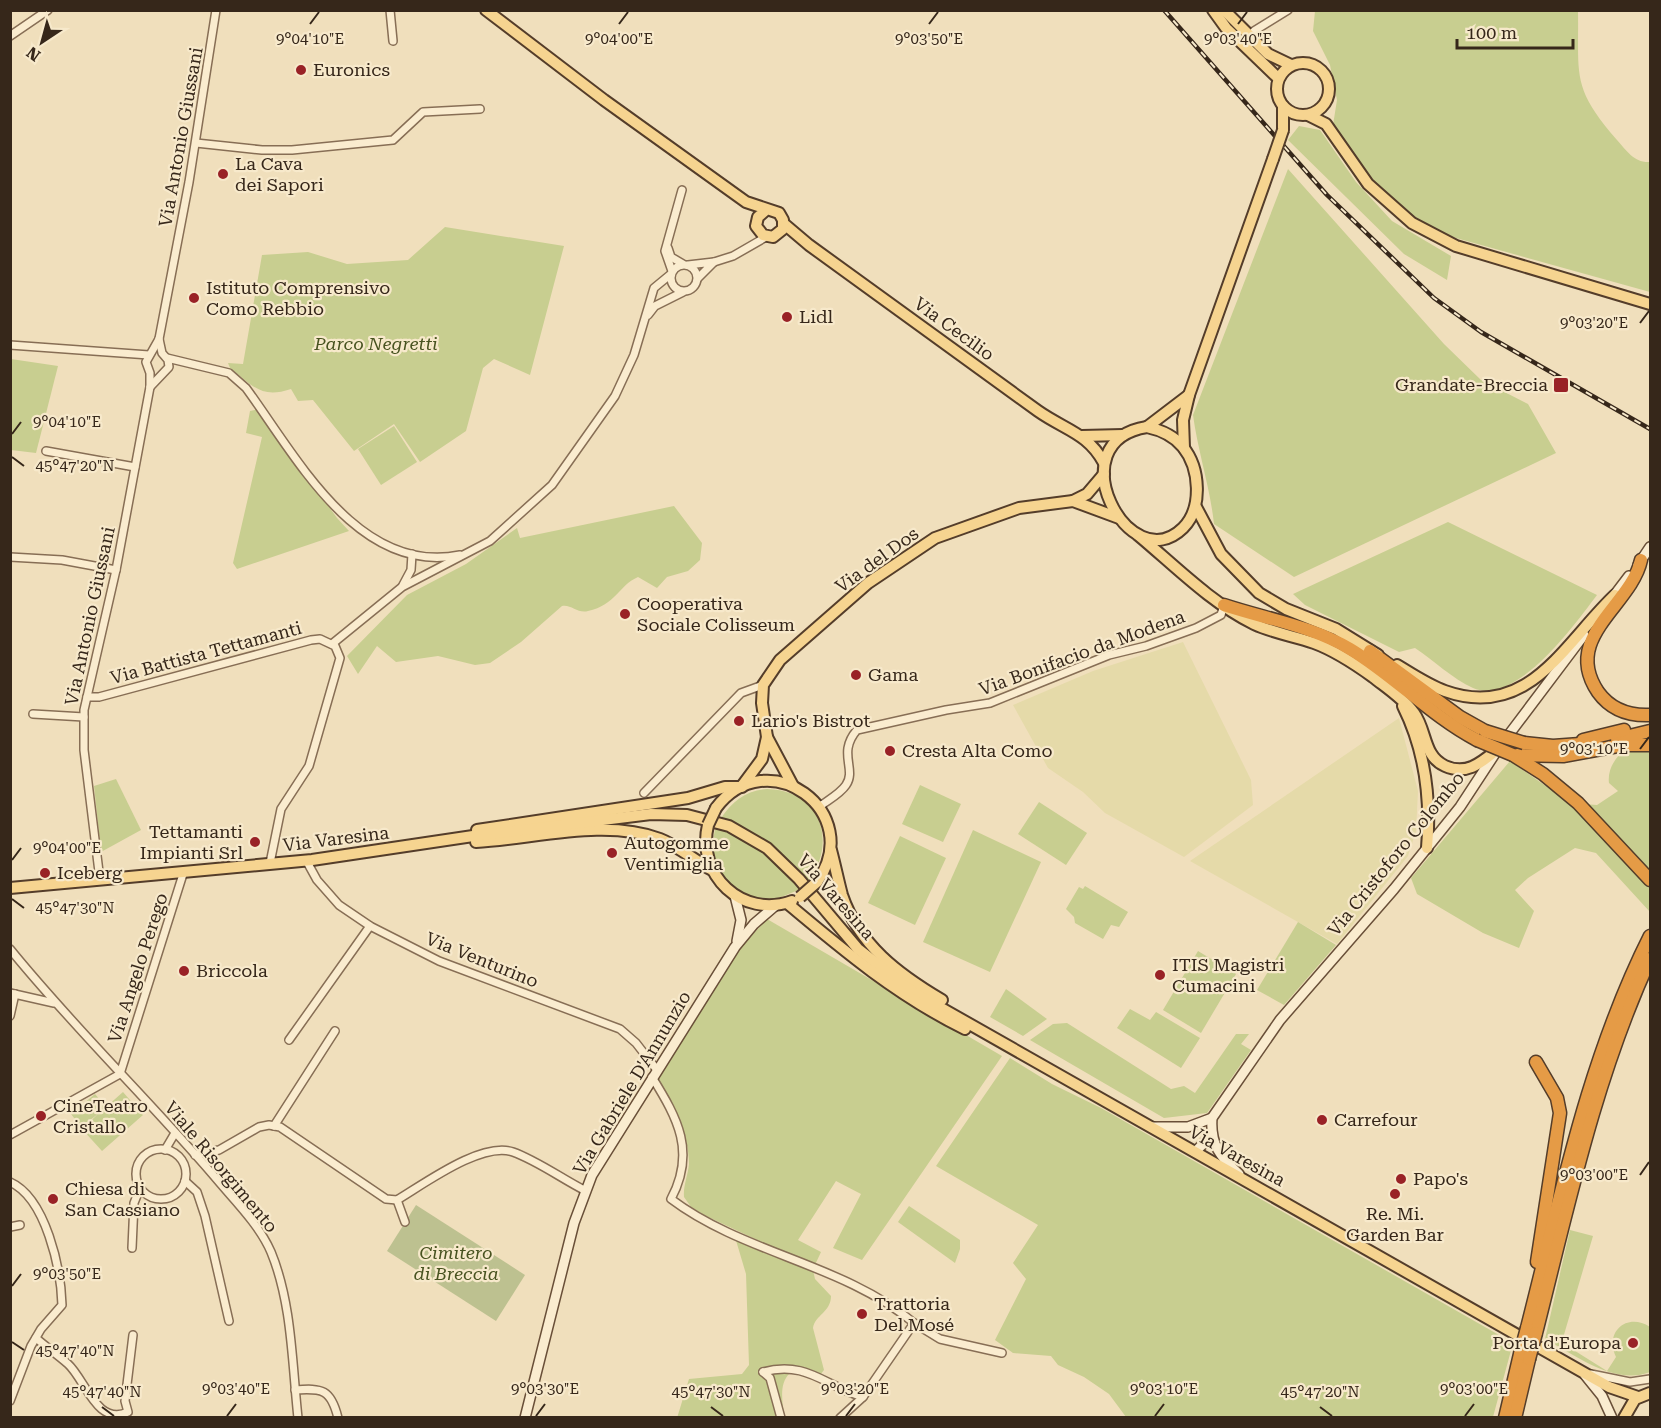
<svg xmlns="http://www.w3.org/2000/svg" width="1661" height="1428" viewBox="0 0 1661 1428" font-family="'Roboto Serif',serif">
	<rect width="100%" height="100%" fill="#f0dfbc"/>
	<g fill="#e5daa9">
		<polygon points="1183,642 1251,780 1253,805 1184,857 1105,813 1083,792 1048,768 1013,705 1093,671"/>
		<polygon points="1399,718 1418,791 1416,831 1408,856 1337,944 1190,861"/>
	</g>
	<g fill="#c8ce90">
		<path d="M1315,11h263c1,65 -7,76 39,129 10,11 17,23 33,22v130l-194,-54 -38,-16 -45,-41 -40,-56 4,-25 -7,-35 -17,-34z"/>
		<polygon points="1299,126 1320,130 1356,182 1392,221 1451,256 1447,280 1404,254 1288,140"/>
		<path d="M1288,169l156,175 37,36 47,24 28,49 -262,124 -80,-53c-4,-37 -16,-72 -21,-109z"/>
		<path d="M445,227l119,19 -34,129 -36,-16 -11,9 -17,63 -46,31 -26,-38 -40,27 -41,-51 -15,1 -7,-12c-30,10 -38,-3 -61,-21l-2,-5 15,1 19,-109 46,-3 39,12 61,-4z"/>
		<polygon points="11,359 58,366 36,453 11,450"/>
		<polygon points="259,409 337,518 349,531 237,569 233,563 262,437 246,433 250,411"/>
		<polygon points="394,426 417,462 381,485 358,449"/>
		<path d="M674,506l28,37 -2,17 -12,11 -21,6 -10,11 -19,-11c-19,8 -22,28 -50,34 -10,3 -17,-7 -26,-5l-41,36 -31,21 -15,2 -37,-9 -42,6 -19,-16 -19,28 -11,-18 60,-61 59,-31 51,-36 3,10z"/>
		<path d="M1448,522l149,73c-22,29 -80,111 -124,93 -20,-9 -40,-28 -58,-40l-16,4 -94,-47 -12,-11z"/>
		<path d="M1650,735v177l-54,-59 -21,-5 -47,30 -13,12 19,21 -15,37 -36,-15 -66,-39 -6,-16 99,-117 60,42 27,2 21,-14 -9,-8c-3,-23 22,-42 41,-48z"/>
		<polygon points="116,779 141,830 101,852 94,786"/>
		<polygon points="920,785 961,804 943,842 902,824"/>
		<path d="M767,789c54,1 71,53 41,93 -26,-29 -51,-49 -87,-64 12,-17 24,-27 46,-29z"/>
		<polygon points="1039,802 1087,833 1066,865 1018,834"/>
		<path d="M716,827c34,12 62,34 84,62 -13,6 -25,12 -40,10 -34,-3 -55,-41 -44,-72z"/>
		<polygon points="973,830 1041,862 990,972 923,942"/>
		<polygon points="900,836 946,858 915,925 868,903"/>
		<polygon points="1085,886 1128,912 1119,927 1111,925 1103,939 1075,923 1074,917 1066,909 1079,887 1083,889"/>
		<path d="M767,919l235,137 -140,204 -29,-12 28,-54 -25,-13 -38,59 23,12 -7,15 -110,-52 -13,-8 -7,-10c-1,-11 4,-22 5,-33 0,-31 -16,-58 -31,-84l84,-134z"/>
		<polygon points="1298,922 1336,945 1284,1005 1257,990"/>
		<polygon points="1198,951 1236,974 1201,1033 1163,1010"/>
		<polygon points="1006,989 1047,1019 1023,1036 990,1017"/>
		<polygon points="1130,1009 1150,1020 1156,1012 1200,1038 1181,1068 1117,1028"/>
		<polygon points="1067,1023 1171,1089 1184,1086 1195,1093 1236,1034 1249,1034 1241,1044 1251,1050 1207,1113 1164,1118 1030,1040 1053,1024"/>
		<polygon points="1010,1058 1052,1084 1101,1108 1513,1343 1493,1417 1126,1417 1109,1394 1084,1377 1058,1365 1051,1356 1013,1353 995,1340 1026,1279 1013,1263 1038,1225 936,1166"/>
		<polygon points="123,1092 143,1115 102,1151 82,1129 98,1114 81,1127 71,1114 95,1094 106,1107"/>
		<polygon points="909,1206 960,1240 960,1249 955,1263 898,1222"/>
		<path d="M1570,1230l23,6 -30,102 1,6 43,27 9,-14c-12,-25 11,-45 34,-30v45c-35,14 -75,-17 -105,-33z"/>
		<path d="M735,1237l78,33 2,9 16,17c0,16 -16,19 -18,32l11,42 -4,5 -30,-2c-12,11 -7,30 -6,44l-107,1 12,-39 53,-5 7,-9 -3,-91z"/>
	</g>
	<polygon fill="#bdc190" points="416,1205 525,1275 496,1321 387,1251"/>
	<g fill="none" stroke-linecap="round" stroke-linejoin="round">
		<defs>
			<g id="street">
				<polyline points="390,10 393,41"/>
				<polyline points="1254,31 1288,10"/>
				<polyline points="10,36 48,10"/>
				<polyline points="196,143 262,150 292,150 393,140 423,112 480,109"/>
				<polyline points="668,248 671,257 683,264"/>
				<polyline points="714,262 733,256 766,237"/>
				<circle cx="684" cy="278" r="13"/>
				<polyline points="688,265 714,262 698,278"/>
				<polyline points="672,271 665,251 682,190"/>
				<polyline points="648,315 655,306 683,292"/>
				<polyline points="10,345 149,355"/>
				<path d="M167,358l62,15 17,15c50,68 112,188 214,167"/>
				<polyline points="150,387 169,367 168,360 162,353 159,339"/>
				<polyline points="46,451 135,467"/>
				<polyline points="10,557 62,560 116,570"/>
				<polyline points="403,585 411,570 412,554"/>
				<polyline points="332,644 402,587 490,541 552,485 615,396 634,355 654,288 671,274"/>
				<polyline points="87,697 99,697 311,640 320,639 335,646 340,658 309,766 281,809 270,863"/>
				<polyline points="33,714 84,717"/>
				<polyline points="644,793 741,693 763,685"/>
				<path d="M819,807c9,-7 21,-13 27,-22 11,-16 -9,-32 11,-55l89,-20 44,-7 119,-48 37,-9 50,-18 25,-13 3,-10"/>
				<polyline points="306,860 317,880 339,905 370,926 439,961 620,1029 636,1043 657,1070"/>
				<polyline points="100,880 84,750 84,710 116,570 150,387 150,373 146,362 159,339 189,182 216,10"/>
				<path d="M10,949c64,79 138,150 204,227 19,23 45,48 57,76 21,51 21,111 27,166"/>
				<polyline points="10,993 54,1003"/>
				<polyline points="10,1016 15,994"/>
				<polyline points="289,1040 370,926"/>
				<polyline points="120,1074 184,871"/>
				<path d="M652,1077c26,42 44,75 19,122 73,55 173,65 243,124l-51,74c-38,-11 -57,-37 -100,-25"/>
				<polyline points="274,1126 335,1031"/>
				<polyline points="10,1135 120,1074"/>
				<circle cx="161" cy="1174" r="25"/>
				<polyline points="165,1150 175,1133"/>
				<path d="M195,1155l24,-5 40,-23 10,-2 11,2 106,72 11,1c27,-16 85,-59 116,-48 25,9 49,27 73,39"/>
				<polyline points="185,1181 197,1192 205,1216 229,1321"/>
				<path d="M10,1182c36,16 51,87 52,123l-21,24 -10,17 -21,55"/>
				<polyline points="397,1200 405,1222"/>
				<polyline points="10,1227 20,1225"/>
				<polyline points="132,1248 134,1203 140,1188"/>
				<polyline points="914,1323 940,1339 1002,1353"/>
				<path d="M36,1338c10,9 22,17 32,26 17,15 29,63 60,48l-3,-11 8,-66"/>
				<polyline points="763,1372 770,1378 781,1418"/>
				<polyline points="1591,1374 1630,1382 1650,1379"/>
				<path d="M295,1390c27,-2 36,-1 43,28"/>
				<polyline points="840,1418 863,1397"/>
			</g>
			<g id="secondary">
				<polyline points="1638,565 1650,547"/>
				<polyline points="1610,601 1629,576"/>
				<polyline points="735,896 741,920 737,941"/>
				<polyline points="1151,1127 1188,1127 1212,1118"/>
				<polyline points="1195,1152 1211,1136"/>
				<path d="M1239,1174c-19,-17 -29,-30 -27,-56l68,-98 114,-131 66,-82 38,-58 86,-114"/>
				<polyline points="1585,1375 1602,1396 1612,1418"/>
				<polyline points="525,1418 574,1223 592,1175 735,947 754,924 776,905"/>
			</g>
			<g id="primary">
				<polyline points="486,10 604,100 746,202 779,213 783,220 783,229 773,237 763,235 756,226 758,217 766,210"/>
				<polyline points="1213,10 1226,28 1278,78"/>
				<polyline points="1224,10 1268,54 1291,65"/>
				<circle cx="1303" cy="89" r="26"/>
				<polyline points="1308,115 1326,124 1368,184 1412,223 1456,246 1650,304"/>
				<polyline points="1283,130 1283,106"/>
				<path d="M783,223l26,22c76,55 152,111 229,166 27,19 50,22 66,52"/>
				<path d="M1147,427c14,3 27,9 36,20 17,21 20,61 0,81 -54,53 -127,-87 -36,-101z"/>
				<polyline points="1147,427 1189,395"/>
				<polyline points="1082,436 1123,435"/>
				<polyline points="1184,448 1183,420 1189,395 1273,159"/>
				<polyline points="1073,501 1087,494 1104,474"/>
				<polyline points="1196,507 1221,554 1259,593 1286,609 1336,629 1378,655"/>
				<path d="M1138,535c36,30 73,68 116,89 19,9 40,12 60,19 22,8 41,21 59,34 14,11 31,22 41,36 13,18 9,43 31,53 22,10 37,-4 53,-17"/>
				<path d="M1397,665c15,9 31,20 48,26 84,30 120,-49 170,-96"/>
				<path d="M1403,706c22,44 28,94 24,142"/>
				<polyline points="742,786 762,759 767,737"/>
				<polyline points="793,786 767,737 762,703 763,685 780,660 868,583 935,538 1019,508 1073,501 1119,518"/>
				<path d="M716,808c51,-68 151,4 101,74"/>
				<path d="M708,825c-12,50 34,94 84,76"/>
				<polyline points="477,830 688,798 725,787 742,787"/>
				<path d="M476,842c58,-3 129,-24 184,-3 18,7 34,21 52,31"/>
				<path d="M831,850c4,15 7,30 11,45 17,50 56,79 100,105"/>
				<polyline points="10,888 312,860 473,836 651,814 687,815 729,826 767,848 799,879 858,949 913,992 1609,1387 1638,1397"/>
				<path d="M787,903c57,48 111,93 178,126"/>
				<polyline points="1624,1418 1635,1399 1650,1393"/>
			</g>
			<g id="highway">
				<path d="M1641,560c-10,46 -80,77 -43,132 13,18 31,24 52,23"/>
				<path d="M1224,605c42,14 88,21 126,44 45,27 81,67 127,91"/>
				<polyline points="1370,651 1460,717 1485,731"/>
				<polyline points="1617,739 1650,731"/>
				<polyline points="1583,740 1624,730"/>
				<polyline points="1524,743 1553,746 1594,743"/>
				<polyline points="1513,755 1543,774 1578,803 1650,880"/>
				<polyline points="1517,755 1563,756 1623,745 1650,745"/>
				<polyline points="1536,1062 1557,1098 1560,1113 1537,1262"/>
				<path d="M1527,1328c34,-133 61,-269 123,-392"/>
				<path d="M1536,1333c32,-126 59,-255 114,-374"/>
				<polyline points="1505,1418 1520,1354"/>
				<polyline points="1515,1418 1529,1359"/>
			</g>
		</defs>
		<use href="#street" stroke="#876e55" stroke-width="10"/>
		<use href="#secondary" stroke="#694f38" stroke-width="12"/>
		<use href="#primary" stroke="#543d2a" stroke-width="14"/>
		<use href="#highway" stroke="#543d2a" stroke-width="15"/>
		<use href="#street" stroke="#faeccf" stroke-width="7"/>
		<use href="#secondary" stroke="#faeccf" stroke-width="9"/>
		<use href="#primary" stroke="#f6d490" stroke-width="10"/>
		<use href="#highway" stroke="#e59b46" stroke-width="12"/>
		<defs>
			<polyline id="rail" points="1164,10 1327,195 1434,298 1481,332 1650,429"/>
		</defs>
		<use href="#rail" stroke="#36271a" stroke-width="4.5"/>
		<use href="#rail" stroke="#f7e9cb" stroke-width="2" stroke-dasharray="7" stroke-linecap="butt"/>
		<defs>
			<g id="primary-bridge">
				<polyline points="1273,159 1283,130"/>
				<polyline points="708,825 716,808"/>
				<polyline points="800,897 817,882"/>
			</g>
			<g id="highway-bridge">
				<polyline points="1485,731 1524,743"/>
				<polyline points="1477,740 1513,755"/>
				<polyline points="1520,1354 1527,1328"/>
				<polyline points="1529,1359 1536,1333"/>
			</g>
		</defs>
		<use href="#primary-bridge" stroke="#543d2a" stroke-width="14" stroke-linecap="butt"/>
		<use href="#highway-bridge" stroke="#543d2a" stroke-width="15" stroke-linecap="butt"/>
		<use href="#primary-bridge" stroke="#f6d490" stroke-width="10"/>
		<use href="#highway-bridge" stroke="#e59b46" stroke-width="12"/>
	</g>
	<path fill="none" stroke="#36271a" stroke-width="2" d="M310,24l9,-12M619,24l9,-12M929,24l9,-12M1238,24l9,-12M1640,323l9,-12M12,434l9,-12M12,457l12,9M1640,749l9,-12M12,860l9,-12M12,899l12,9M1640,1175l9,-13M12,1286l9,-12M12,1342l12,8M102,1407l12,9M711,1407l12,9M1320,1407l12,9M227,1416l9,-12M536,1416l9,-12M846,1416l9,-12M1155,1416l9,-12M1465,1416l9,-12"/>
	<g fill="#992226" stroke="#f7e9cb" stroke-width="2">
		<circle cx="301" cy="70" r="6"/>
		<circle cx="223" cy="174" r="6"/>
		<circle cx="194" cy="298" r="6"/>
		<circle cx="787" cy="317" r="6"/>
		<rect x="1553" y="377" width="16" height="16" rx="3"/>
		<circle cx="625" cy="614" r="6"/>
		<circle cx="856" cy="675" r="6"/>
		<circle cx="739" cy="721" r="6"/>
		<circle cx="890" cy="751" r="6"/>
		<circle cx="255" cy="842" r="6"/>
		<circle cx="612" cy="853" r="6"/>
		<circle cx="45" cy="873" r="6"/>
		<circle cx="184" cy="971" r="6"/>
		<circle cx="1160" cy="975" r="6"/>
		<circle cx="41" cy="1116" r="6"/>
		<circle cx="1322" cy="1120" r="6"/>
		<circle cx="1401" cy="1179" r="6"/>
		<circle cx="1395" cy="1194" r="6"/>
		<circle cx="53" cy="1199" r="6"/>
		<circle cx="862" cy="1314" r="6"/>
		<circle cx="1633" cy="1343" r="6"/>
	</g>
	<g text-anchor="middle" stroke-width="4.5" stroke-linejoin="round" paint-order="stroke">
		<g font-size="18" fill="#36271a" stroke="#f7e9cb" text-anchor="start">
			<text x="313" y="76">Euronics</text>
			<text x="235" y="170">La Cava<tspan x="235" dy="21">dei Sapori</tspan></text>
			<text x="206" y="294">Istituto Comprensivo<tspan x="206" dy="21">Como Rebbio</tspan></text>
			<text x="799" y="323">Lidl</text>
			<text x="1548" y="391" text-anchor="end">Grandate-Breccia</text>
			<text x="637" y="610">Cooperativa<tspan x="637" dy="21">Sociale Colisseum</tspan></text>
			<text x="868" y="681">Gama</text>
			<text x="751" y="727">Lario's Bistrot</text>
			<text x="902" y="757">Cresta Alta Como</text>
			<text x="243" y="838" text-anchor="end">Tettamanti<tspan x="243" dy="21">Impianti Srl</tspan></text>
			<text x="624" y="849">Autogomme<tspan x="624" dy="21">Ventimiglia</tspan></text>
			<text x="57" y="879">Iceberg</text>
			<text x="1172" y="971">ITIS Magistri<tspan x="1172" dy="21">Cumacini</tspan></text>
			<text x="196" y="977">Briccola</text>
			<text x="53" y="1112">CineTeatro<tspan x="53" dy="21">Cristallo</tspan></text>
			<text x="1334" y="1126">Carrefour</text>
			<text x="1413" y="1185">Papo's</text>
			<text x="65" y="1195">Chiesa di<tspan x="65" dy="21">San Cassiano</tspan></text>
			<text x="1395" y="1220" text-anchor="middle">Re. Mi.<tspan x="1395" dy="21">Garden Bar</tspan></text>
			<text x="874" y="1310">Trattoria<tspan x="874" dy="21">Del Mosé</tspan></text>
			<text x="1621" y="1349" text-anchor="end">Porta d'Europa</text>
		</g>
		<g font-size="18" fill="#36271a" stroke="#f7e9cb">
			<text transform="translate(181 137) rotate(-80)" y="6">Via Antonio Giussani</text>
			<text transform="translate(954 329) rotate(36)" y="6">Via Cecilio</text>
			<text transform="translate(877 560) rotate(-36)" y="6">Via del Dos</text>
			<text transform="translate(90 616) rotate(-78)" y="6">Via Antonio Giussani</text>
			<text transform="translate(206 653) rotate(-15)" y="6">Via Battista Tettamanti</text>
			<text transform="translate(1082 653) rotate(-20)" y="6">Via Bonifacio da Modena</text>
			<text transform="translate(336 839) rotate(-7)" y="6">Via Varesina</text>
			<text transform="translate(1396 854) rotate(-51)" y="6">Via Cristoforo Colombo</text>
			<text transform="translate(836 897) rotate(49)" y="6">Via Varesina</text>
			<text transform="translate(482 960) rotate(22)" y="6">Via Venturino</text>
			<text transform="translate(138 968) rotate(-72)" y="6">Via Angelo Perego</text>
			<text transform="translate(632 1083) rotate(-59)" y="6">Via Gabriele D'Annunzio</text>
			<text transform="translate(1237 1156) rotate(29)" y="6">Via Varesina</text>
			<text transform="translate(221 1167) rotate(50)" y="6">Viale Risorgimento</text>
		</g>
		<g font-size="18" font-style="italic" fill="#485320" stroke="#f7e9cb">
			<text x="376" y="350">Parco Negretti</text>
			<text x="456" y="1259">Cimitero<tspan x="456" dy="21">di Breccia</tspan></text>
		</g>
	</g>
	<g font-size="15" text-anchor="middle" fill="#36271a" stroke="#f7e9cb" stroke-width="4.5" stroke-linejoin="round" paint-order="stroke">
		<text x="929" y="44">9°03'50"E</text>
		<text x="310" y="44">9°04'10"E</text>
		<text x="619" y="44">9°04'00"E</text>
		<text x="1238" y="44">9°03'40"E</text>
		<text x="1594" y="328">9°03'20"E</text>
		<text x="67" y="427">9°04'10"E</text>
		<text x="75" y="471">45°47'20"N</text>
		<text x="1594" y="754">9°03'10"E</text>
		<text x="67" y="853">9°04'00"E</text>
		<text x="75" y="913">45°47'30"N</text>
		<text x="1594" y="1180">9°03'00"E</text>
		<text x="67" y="1279">9°03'50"E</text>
		<text x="75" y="1356">45°47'40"N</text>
		<text x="236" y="1394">9°03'40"E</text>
		<text x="545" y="1394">9°03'30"E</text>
		<text x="855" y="1394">9°03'20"E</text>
		<text x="1164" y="1394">9°03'10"E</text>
		<text x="1474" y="1394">9°03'00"E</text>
		<text x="102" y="1397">45°47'40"N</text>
		<text x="711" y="1397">45°47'30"N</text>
		<text x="1320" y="1397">45°47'20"N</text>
	</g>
	<rect width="1661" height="1428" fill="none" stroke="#36271a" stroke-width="24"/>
	<g transform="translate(42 42) rotate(216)" stroke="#f7e9cb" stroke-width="4.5" paint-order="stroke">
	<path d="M0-4.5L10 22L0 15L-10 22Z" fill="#36271a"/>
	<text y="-9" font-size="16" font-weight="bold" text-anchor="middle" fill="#36271a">N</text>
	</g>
	<path d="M1457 39v9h116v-9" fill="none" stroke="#36271a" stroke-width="3"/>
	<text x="1466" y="39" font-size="18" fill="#36271a" stroke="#f7e9cb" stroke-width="4.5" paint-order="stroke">100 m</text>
</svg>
